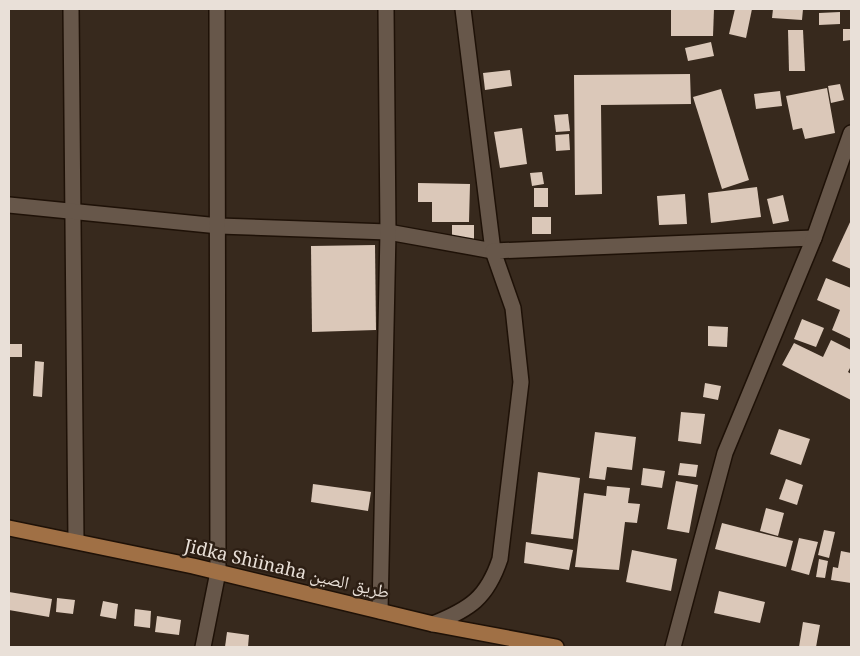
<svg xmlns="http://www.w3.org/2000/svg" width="860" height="656" viewBox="0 0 860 656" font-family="'Noto Serif','Noto Naskh Arabic',serif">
	<rect width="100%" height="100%" fill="#37291d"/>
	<g fill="#dbc8b9">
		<polygon points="671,9 714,9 713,36 671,36"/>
		<polygon points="735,9 752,9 746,38 729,34"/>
		<polygon points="773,9 803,9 802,20 772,18"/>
		<polygon points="840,12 840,24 819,25 819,13"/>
		<polygon points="843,29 851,29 851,40 843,41"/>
		<polygon points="788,30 803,30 805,71 789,71"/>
		<polygon points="711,42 714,56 688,61 685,48"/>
		<polygon points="510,70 512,86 485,90 483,73"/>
		<polygon points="690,74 691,104 601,105 602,194 575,195 574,75"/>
		<polygon points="840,84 844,100 831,103 828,86"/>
		<polygon points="827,88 835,133 805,139 802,128 793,130 786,96"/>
		<polygon points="721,89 749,180 722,189 693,97"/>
		<polygon points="780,91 782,106 756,109 754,94"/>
		<polygon points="568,114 570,131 556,132 554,115"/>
		<polygon points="522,128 527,164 500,168 494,132"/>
		<polygon points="569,134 570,150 556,151 555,135"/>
		<polygon points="542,172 544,184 532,186 530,173"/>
		<polygon points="418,183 470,184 469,222 432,222 432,202 418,202"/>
		<polygon points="757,187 761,217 711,223 708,193"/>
		<rect x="534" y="188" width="14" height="19"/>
		<polygon points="685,194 687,224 659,225 657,196"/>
		<polygon points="783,195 789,221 773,224 767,199"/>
		<rect x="532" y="217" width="19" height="17"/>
		<polygon points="851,220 851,269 832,261"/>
		<rect x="452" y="225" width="22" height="14"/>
		<polygon points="375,245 376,330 312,332 311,246"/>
		<polygon points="826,278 851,288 851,339 832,330 840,310 817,300"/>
		<polygon points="802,319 824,328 816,347 794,339"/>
		<polygon points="708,326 728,327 727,347 708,346"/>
		<polygon points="831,340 851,350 851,366 848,372 851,374 851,400 782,365 794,343 823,357"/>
		<rect x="9" y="344" width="13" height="13"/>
		<polygon points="35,361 44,362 42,397 33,396"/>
		<polygon points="705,383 721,386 718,400 703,397"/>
		<polygon points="681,412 705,414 701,444 678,441"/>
		<polygon points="779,429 810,439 801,465 770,454"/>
		<polygon points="595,432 636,437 632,470 607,467 605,480 589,478"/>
		<polygon points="680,463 698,465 696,477 678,475"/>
		<polygon points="643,468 665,471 662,488 641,485"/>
		<polygon points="538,472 580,478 573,539 531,534"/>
		<polygon points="786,479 803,485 797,505 779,499"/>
		<polygon points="676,481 698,485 689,533 667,529"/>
		<polygon points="313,484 371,492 368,511 311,502"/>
		<polygon points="607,486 630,488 628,503 640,504 637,523 625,522 619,570 575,567 584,493 606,496"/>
		<polygon points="766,508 784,513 778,536 760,531"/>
		<polygon points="722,523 793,541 786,567 715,549"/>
		<polygon points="824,530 835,532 829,558 818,555"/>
		<polygon points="799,538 818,542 809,575 791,570"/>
		<polygon points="526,542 573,550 569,570 524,563"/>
		<polygon points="632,550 677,559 671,591 626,582"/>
		<polygon points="841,551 851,553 851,583 831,580 833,567 838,568"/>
		<polygon points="819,559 828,561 825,578 816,577"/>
		<polygon points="719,591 765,602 760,623 714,613"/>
		<polygon points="9,592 52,599 49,617 9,610"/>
		<polygon points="57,598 75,600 73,614 56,612"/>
		<polygon points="103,601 118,604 116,619 100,616"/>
		<polygon points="135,609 151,611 150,628 134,626"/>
		<polygon points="157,616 181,620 179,635 155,632"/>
		<polygon points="803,622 820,625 816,647 799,647"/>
		<polygon points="227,632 249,635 248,647 225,647"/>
	</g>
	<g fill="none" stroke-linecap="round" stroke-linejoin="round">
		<defs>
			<g id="street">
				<polyline points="71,9 76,541"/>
				<polyline points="9,205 219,226 388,232 493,251 463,9"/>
				<polyline points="380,611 388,232 386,9"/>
				<path d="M433,624c37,-15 54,-26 67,-65l21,-177 -8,-74 -20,-57 321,-13"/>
				<polyline points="203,647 218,572 217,9"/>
				<polyline points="673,647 725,453 814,238 851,133"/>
			</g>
			<polyline id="primary" points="9,528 193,566 433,624 556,647"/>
		</defs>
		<use href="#street" stroke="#1e1107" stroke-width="18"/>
		<use href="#primary" stroke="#1e1107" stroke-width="18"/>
		<use href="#street" stroke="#67574a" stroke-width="15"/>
		<use href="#primary" stroke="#a07045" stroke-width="15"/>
	</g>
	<g text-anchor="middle" stroke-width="5" stroke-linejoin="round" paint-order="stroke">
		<g font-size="18" fill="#e9e0d8" stroke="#2d1f14">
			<text transform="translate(287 569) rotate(13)" y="6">Jidka Shiinaha طريق الصين</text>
		</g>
	</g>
	<rect width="860" height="656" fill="none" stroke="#e9e0d8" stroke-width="20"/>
</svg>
